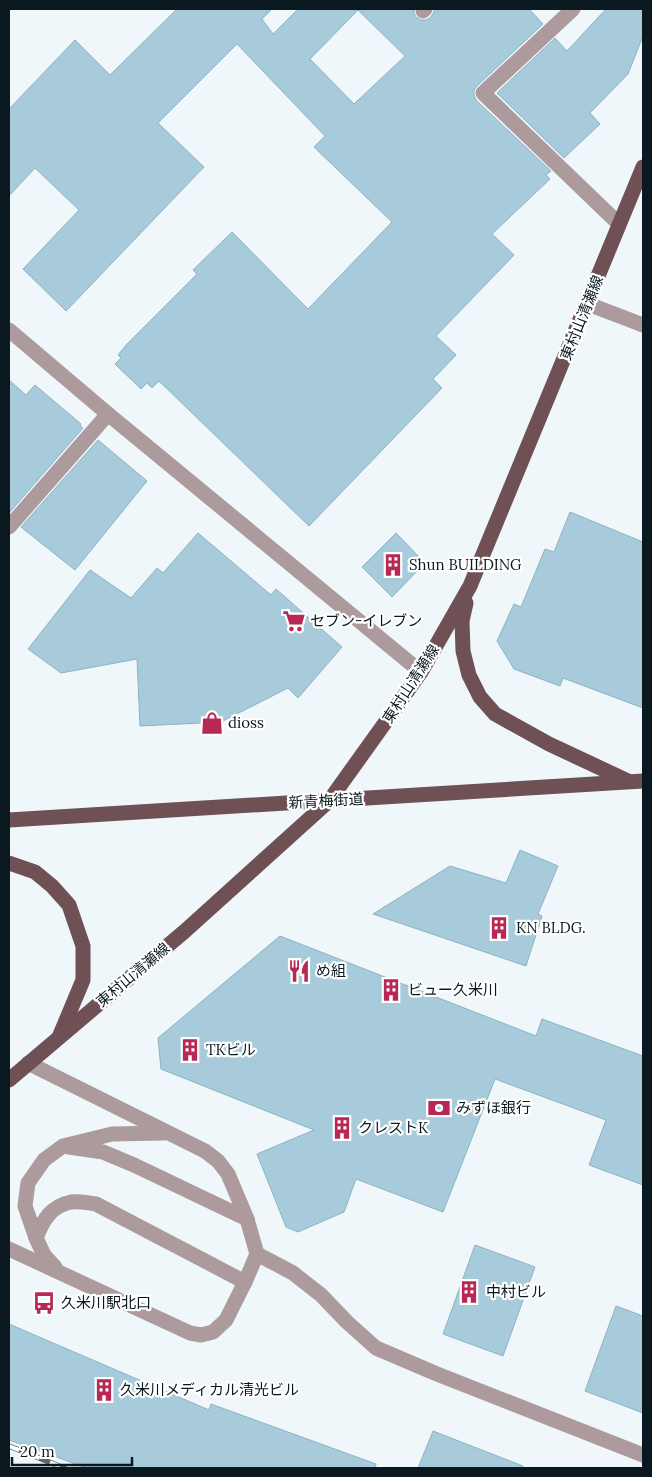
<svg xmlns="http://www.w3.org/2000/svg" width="652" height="1477" viewBox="0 0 652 1477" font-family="Lora,'Noto Sans JP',serif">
	<rect width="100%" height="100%" fill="#eff7fb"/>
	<g fill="#a7cbdb" stroke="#8cb3c3" fill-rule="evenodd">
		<path d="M177,9h95l-10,10 11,15 25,-25h116v4l2,4 5,3h5l4,-2 4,-6v-3h95l14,15 -66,62 -3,4v5l2,5 75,71 -5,4 4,4 -58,55 22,21 -78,81 20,19 -23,24 9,9 -133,138 -150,-145 -7,7 -5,-5 -6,6 -26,-25 6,-6 -3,-3 9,-11 70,-70 -4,-4 39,-38 76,77 84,-87 -78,-75 11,-11 -88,-92 -79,79 46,44 -138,144 -43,-42 56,-59 -44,-42 -26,28v-87l66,-69 35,35zM358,10l47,46 -51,48 -44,-45z"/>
		<polygon points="606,9 643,9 643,36 628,74 590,113 600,124 564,158 497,93 555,38 567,51"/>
		<polygon points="9,380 26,395 35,385 81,424 80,426 83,428 9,513"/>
		<polygon points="98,440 147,481 75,570 21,527"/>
		<polygon points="570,512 643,542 643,708 563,678 560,686 514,669 497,641 514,604 521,607 545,549 554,552"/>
		<polygon points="198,533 271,595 276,589 342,647 298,698 288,688 221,722 140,726 137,659 61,673 28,649 90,570 131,598 157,568 163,573"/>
		<polygon points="396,533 425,563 392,597 362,567"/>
		<polygon points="520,850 558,866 538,914 542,916 526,966 373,914 450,866 506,883"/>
		<polygon points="280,936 536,1036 542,1019 643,1056 643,1185 589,1165 606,1120 495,1079 443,1212 356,1179 344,1212 298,1232 286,1227 257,1154 314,1130 161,1069 158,1038"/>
		<polygon points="475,1245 535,1267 503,1356 443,1334"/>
		<polygon points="616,1306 643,1316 643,1413 585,1391"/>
		<polygon points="9,1324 209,1410 211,1404 376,1464 375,1468 87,1468 9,1440"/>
		<polygon points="433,1431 523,1466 523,1468 418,1468"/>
	</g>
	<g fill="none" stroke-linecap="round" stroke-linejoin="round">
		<g stroke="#ac9a9d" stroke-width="15">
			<polyline points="573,9 483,93 619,224"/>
			<polyline points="423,11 425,9"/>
			<polyline points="588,304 643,325"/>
			<polyline points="9,330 108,414 421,672"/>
			<polyline points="9,527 108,414"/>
			<polyline points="69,1147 103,1152 134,1165 247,1219"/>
			<path d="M36,1238c7,-18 15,-32 35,-36 8,-1 17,1 25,2l149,78"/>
			<polyline points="9,1249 190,1333 201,1335 213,1332 226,1320 245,1282 257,1254 247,1219 228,1174 218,1161 205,1151 28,1063"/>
			<polyline points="257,1254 293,1273 321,1295 347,1322 376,1348 437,1374 643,1455"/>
			<polyline points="55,1267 44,1255 36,1238 25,1206 28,1183 44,1160 63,1146 112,1134 164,1133"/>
		</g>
		<g stroke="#6e5055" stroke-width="15">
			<polyline points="466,603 462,621 463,651 469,675 480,697 495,714 549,744 628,781"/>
			<polyline points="9,820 643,781"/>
			<polyline points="9,863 35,872 52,886 69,905 83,946 83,980 60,1035"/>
			<polyline points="9,1080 185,931 329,801 387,720 421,672 470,586 643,167"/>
		</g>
		<defs>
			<polyline id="rail" points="9,1446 64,1468"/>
		</defs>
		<use href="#rail" stroke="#5a676c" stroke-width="5.5"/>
		<use href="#rail" stroke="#fff" stroke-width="4" stroke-dasharray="11" stroke-linecap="butt"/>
	</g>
	<defs>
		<symbol id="building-bare" viewBox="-9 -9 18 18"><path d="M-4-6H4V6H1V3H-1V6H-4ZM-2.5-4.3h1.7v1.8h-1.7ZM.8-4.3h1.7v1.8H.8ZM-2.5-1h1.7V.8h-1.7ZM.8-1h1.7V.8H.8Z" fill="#b82854" stroke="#fff" stroke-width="2.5" paint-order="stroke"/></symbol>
		<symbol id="supermarket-bare" viewBox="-9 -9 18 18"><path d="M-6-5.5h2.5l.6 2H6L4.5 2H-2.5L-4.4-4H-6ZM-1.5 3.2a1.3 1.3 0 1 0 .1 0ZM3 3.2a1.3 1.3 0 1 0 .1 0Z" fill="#b82854" stroke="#fff" stroke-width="2.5" paint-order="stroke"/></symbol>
		<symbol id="shop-bare" viewBox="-9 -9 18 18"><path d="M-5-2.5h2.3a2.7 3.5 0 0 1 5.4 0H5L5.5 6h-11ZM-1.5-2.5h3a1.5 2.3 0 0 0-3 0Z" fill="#b82854" stroke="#fff" stroke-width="2.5" paint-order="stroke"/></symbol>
		<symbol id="restaurant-bare" viewBox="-9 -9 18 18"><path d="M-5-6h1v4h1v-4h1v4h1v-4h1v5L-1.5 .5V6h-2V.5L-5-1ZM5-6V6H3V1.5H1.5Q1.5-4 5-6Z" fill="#b82854" stroke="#fff" stroke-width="2.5" paint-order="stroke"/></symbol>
		<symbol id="bank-bare" viewBox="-9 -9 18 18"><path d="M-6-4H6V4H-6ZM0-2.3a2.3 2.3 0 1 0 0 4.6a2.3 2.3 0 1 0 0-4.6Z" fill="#b82854" stroke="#fff" stroke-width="2.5" paint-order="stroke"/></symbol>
		<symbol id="bus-bare" viewBox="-9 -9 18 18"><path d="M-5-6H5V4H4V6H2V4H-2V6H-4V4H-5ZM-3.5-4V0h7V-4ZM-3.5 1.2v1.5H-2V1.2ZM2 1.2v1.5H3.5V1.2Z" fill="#b82854" stroke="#fff" stroke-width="2.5" paint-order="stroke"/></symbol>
	</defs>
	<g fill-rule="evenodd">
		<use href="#building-bare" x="377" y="549" width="32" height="32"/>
		<use href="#supermarket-bare" x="278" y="605" width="32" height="32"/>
		<use href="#shop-bare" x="196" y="707" width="32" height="32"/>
		<use href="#building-bare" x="483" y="912" width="32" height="32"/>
		<use href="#restaurant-bare" x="283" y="955" width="32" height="32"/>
		<use href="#building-bare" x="375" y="974" width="32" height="32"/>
		<use href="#building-bare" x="174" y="1034" width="32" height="32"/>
		<use href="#bank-bare" x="423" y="1092" width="32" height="32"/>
		<use href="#building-bare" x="326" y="1112" width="32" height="32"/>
		<use href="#building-bare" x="453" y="1276" width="32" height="32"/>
		<use href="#bus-bare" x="28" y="1287" width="32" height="32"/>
		<use href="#building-bare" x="88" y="1374" width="32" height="32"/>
	</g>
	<g text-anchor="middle" stroke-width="4.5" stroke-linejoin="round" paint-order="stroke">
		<g font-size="15" fill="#0a191f" stroke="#fff">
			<text transform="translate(582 318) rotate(-68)" y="5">東村山清瀬線</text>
			<text transform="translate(411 684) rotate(-57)" y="5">東村山清瀬線</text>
			<text transform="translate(326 801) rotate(-3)" y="5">新青梅街道</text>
			<text transform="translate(133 975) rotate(-40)" y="5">東村山清瀬線</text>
		</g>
		<g font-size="15" fill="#0a191f" stroke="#fff" text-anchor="start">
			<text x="409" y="570">Shun BUILDING</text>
			<text x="310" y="626">セブン-イレブン</text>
			<text x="228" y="728">dioss</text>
			<text x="516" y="933">KN BLDG.</text>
			<text x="316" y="976">め組</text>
			<text x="408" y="995">ビュー久米川</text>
			<text x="206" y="1055">TKビル</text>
			<text x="456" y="1113">みずほ銀行</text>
			<text x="358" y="1133">クレストK</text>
			<text x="486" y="1297">中村ビル</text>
			<text x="61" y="1308">久米川駅北口</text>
			<text x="120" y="1395">久米川メディカル清光ビル</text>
		</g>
	</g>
	<rect width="652" height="1477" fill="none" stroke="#0a191f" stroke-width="20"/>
	<path d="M12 1457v8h120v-8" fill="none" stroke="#0a191f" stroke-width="2.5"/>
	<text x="20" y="1457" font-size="15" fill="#0a191f" stroke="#ffffff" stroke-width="4" paint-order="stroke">20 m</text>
</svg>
